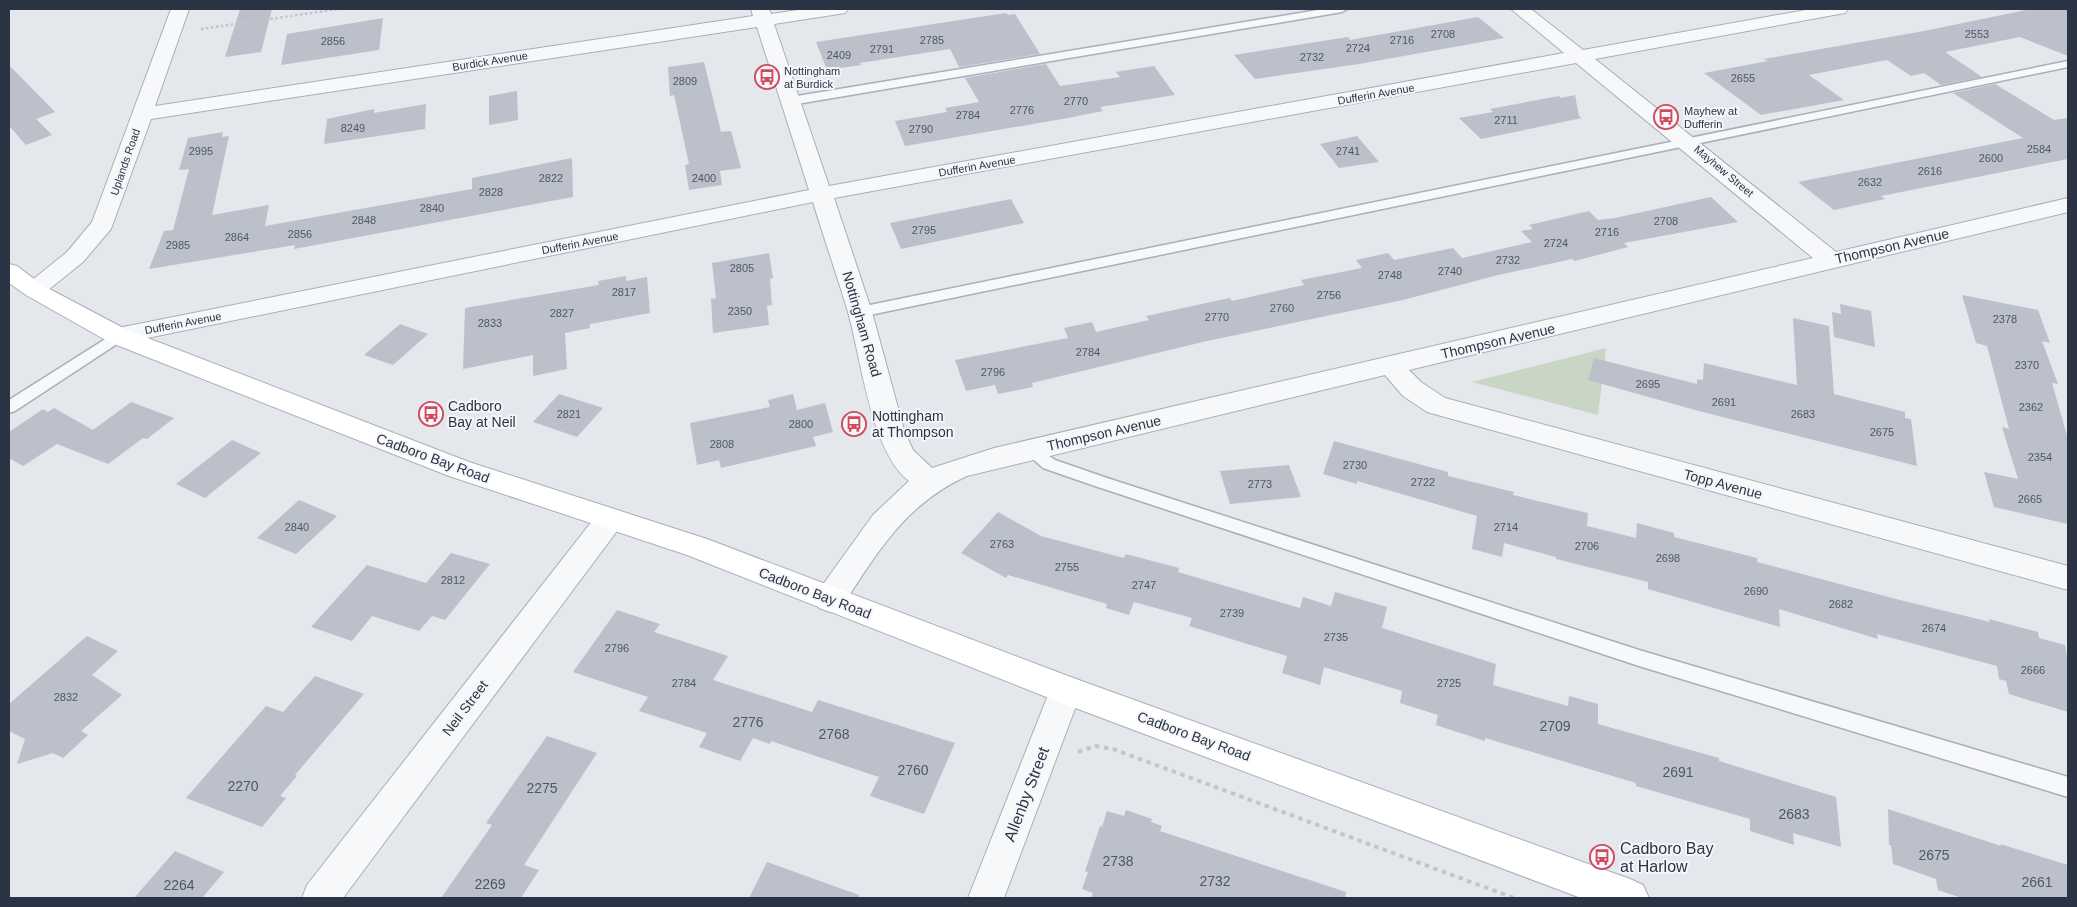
<svg xmlns="http://www.w3.org/2000/svg" width="2077" height="907" viewBox="0 0 2077 907" font-family="Helvetica,sans-serif">
	<rect width="100%" height="100%" fill="#e4e7ec"/>
	<polygon fill="#c9d6c5" points="1606,348 1598,415 1472,382"/>
	<g fill="#bbc0ca">
		<polygon points="240,9 272,9 261,52 225,57"/>
		<polygon points="2031,9 2068,9 2068,56 2020,37 1945,52 1982,77 1941,85 1924,73 1911,76 1887,60 1809,75 1844,100 1761,115 1704,73 1768,61 1764,59 1924,31"/>
		<polygon points="1006,13 1008,15 1015,14 1040,54 959,67 950,49 860,63 861,65 827,70 816,42"/>
		<polygon points="1478,17 1504,38 1359,64 1255,79 1234,55 1348,37 1350,40"/>
		<polygon points="383,18 379,50 281,65 287,34"/>
		<polygon points="704,62 721,132 731,131 741,168 720,171 722,185 689,190 685,165 689,164 674,95 670,96 668,67"/>
		<polygon points="1046,64 1060,86 1120,77 1116,72 1154,66 1175,95 1100,107 1103,111 1068,118 905,146 895,121 947,112 945,108 979,102 965,78"/>
		<polygon points="9,65 55,112 36,119 52,135 26,145 11,128 9,129"/>
		<polygon points="1995,84 2054,120 2068,118 2068,159 1881,196 1885,199 1834,210 1798,182 2023,138 1953,93"/>
		<polygon points="517,91 518,120 489,125 489,96"/>
		<polygon points="1575,95 1579,116 1582,118 1481,139 1459,118 1493,112 1490,109 1559,96 1561,98"/>
		<polygon points="426,104 425,129 324,144 327,119 374,109 374,113"/>
		<polygon points="223,132 222,137 229,136 212,215 269,205 265,226 472,189 472,178 572,158 573,197 294,249 295,245 149,269 164,231 173,230 189,169 179,170 188,138"/>
		<polygon points="1357,136 1379,162 1339,168 1320,144"/>
		<polygon points="1711,197 1738,222 1624,243 1628,247 1575,261 1572,259 1498,275 1403,300 1207,341 1032,383 1033,387 998,394 995,385 966,391 955,360 1068,338 1064,328 1092,322 1096,332 1149,320 1146,316 1230,298 1232,301 1304,285 1301,280 1362,268 1356,260 1388,253 1394,260 1453,248 1462,258 1532,242 1521,231 1533,229 1529,225 1589,211 1598,220 1615,218"/>
		<polygon points="1011,199 1024,223 901,249 890,223"/>
		<polygon points="769,253 773,278 770,279 772,305 767,306 769,325 713,333 711,299 716,298 712,263"/>
		<polygon points="626,276 626,281 647,277 650,313 590,324 590,328 565,333 567,369 533,376 533,355 463,369 465,308 599,285 598,281"/>
		<polygon points="1962,295 2038,310 2050,343 2042,341 2058,384 2052,383 2068,439 2068,524 1994,507 1984,472 2018,479 2002,427 2009,429 1987,346 1976,343"/>
		<polygon points="1840,304 1871,311 1875,347 1834,337 1832,312 1841,314"/>
		<polygon points="1793,318 1829,326 1834,394 1905,412 1905,418 1911,419 1917,466 1695,410 1588,380 1594,358 1697,384 1697,379 1703,380 1704,363 1797,385"/>
		<polygon points="400,324 428,334 393,365 364,355"/>
		<polygon points="559,394 603,408 577,437 533,422"/>
		<polygon points="793,394 797,410 825,403 833,432 813,437 816,446 721,468 719,460 697,465 690,423 770,407 768,400"/>
		<polygon points="131,402 174,418 147,439 143,438 108,464 57,444 23,466 9,458 9,432 43,409 48,412 54,408 93,430"/>
		<polygon points="232,440 261,453 205,498 176,484"/>
		<polygon points="1334,441 1448,472 1448,476 1514,492 1513,495 1588,513 1587,526 1636,538 1637,523 1674,533 1674,537 1757,558 1757,562 1896,599 1990,622 1989,619 2038,632 2039,638 2065,645 2068,662 2068,712 2009,694 2006,681 1999,679 1997,666 1877,634 1878,639 1779,609 1780,627 1648,589 1648,582 1556,559 1556,557 1504,543 1502,557 1472,549 1477,516 1357,481 1357,484 1323,474"/>
		<polygon points="1289,465 1301,497 1230,504 1220,471"/>
		<polygon points="299,500 337,516 296,554 257,538"/>
		<polygon points="998,512 1041,536 1124,558 1126,554 1179,568 1178,572 1300,608 1303,597 1331,606 1335,592 1387,607 1382,628 1496,664 1493,685 1568,706 1569,696 1598,704 1598,724 1719,758 1719,761 1836,797 1841,847 1793,833 1794,845 1750,831 1750,819 1636,786 1636,783 1485,738 1485,741 1436,725 1438,715 1400,703 1402,691 1324,667 1320,685 1282,673 1287,656 1189,626 1192,618 1134,602 1129,615 1106,608 1107,604 1008,575 1006,578 961,553"/>
		<polygon points="451,553 490,564 445,620 432,616 419,631 372,616 352,641 311,627 367,565 426,583"/>
		<polygon points="617,610 660,624 654,632 728,656 713,680 812,712 818,700 955,743 924,814 870,796 879,777 771,741 770,744 753,738 740,761 699,747 707,733 639,711 648,697 573,672"/>
		<polygon points="87,636 118,651 92,675 122,695 81,731 88,735 63,758 53,753 17,764 25,739 9,731 9,704"/>
		<polygon points="315,676 364,694 295,775 297,776 280,796 286,798 262,827 186,798 266,706 283,712"/>
		<polygon points="547,736 597,753 524,865 539,870 521,898 441,898 492,825 486,823"/>
		<polygon points="1888,809 2001,846 2000,844 2068,865 2068,898 1962,898 1938,890 1936,879 1893,864 1891,845 1889,845"/>
		<polygon points="1126,810 1152,819 1151,822 1162,826 1160,831 1346,892 1345,898 1091,898 1093,893 1082,889 1088,872 1085,871 1100,826 1102,827 1107,811 1124,816"/>
		<polygon points="175,851 224,872 202,898 134,898"/>
		<polygon points="767,862 859,895 859,898 749,898"/>
	</g>
	<g fill="none" stroke-linecap="round" stroke-linejoin="round">
		<defs>
			<g id="service">
				<polygon points="1324,9 1347,9 1342,12 791,105 785,101 791,97"/>
				<polygon points="2068,61 2068,67 860,317 853,312 860,307"/>
				<polygon points="118,331 123,332 125,336 123,340 15,411 9,413 9,400"/>
				<polygon points="1031,444 1055,460 1107,478 1639,650 2068,777 2068,797 1639,666 1095,486 1043,468 1023,450 1025,446"/>
			</g>
			<g id="minor">
				<path d="M171,9h18l-34,97 598,-90 -2,-7h18l2,5 34,-5h43l-3,4 -6,1 -65,10 55,162 735,-133 -53,-44h20l52,41 228,-41h37l-3,4 -6,1 -244,45 241,193 232,-54v14l-659,158 12,12 24,16 623,168v24l-641,-178 -24,-16 -18,-21 -418,101c-62,28 -90,77 -126,132l-11,4 -11,-4 -4,-9 4,-9 54,-75 36,-34c-38,-29 -48,-123 -61,-169 -11,-37 -24,-73 -35,-110l-695,142 -9,-2 -3,-6 3,-6 9,-2 691,-138 -52,-163 -606,92 -40,110 -28,33 -41,33 -8,3 -8,-3 -4,-5 4,-5 41,-33 25,-30zM1576,63l237,195 -819,190 -62,20 -19,-18 -9,-20 -32,-118 -38,-114z"/>
				<polygon points="610,508 620,511 624,519 620,527 343,898 302,898 307,885 600,511"/>
				<polygon points="1066,676 1078,680 1082,690 1004,898 968,898 1050,690 1054,680"/>
			</g>
			<polygon id="secondary" points="9,264 17,266 42,285 127,330 469,462 707,539 1076,679 1630,879 1643,885 1649,898 1581,898 1054,700 687,555 449,476 109,342 26,295 9,283"/>
		</defs>
		<use href="#service" stroke="#a9aeb7" stroke-width="3"/>
		<use href="#minor" stroke="#a9aeb7" stroke-width="2"/>
		<use href="#secondary" stroke="#a9aeb7" stroke-width="2"/>
		<polyline stroke="#c2c5cb" stroke-width="2.5" stroke-dasharray="2.5 2.5" stroke-linecap="butt" points="201,29 339,9"/>
		<polyline stroke="#c2c5cb" stroke-width="4" stroke-dasharray="4.5 4.5" stroke-linecap="butt" points="1078,752 1095,746 1113,749 1514,898"/>
		<use href="#service" fill="#f7f8fa" fill-rule="evenodd"/>
		<use href="#minor" fill="#f7f8fa" fill-rule="evenodd"/>
		<use href="#secondary" fill="#fff" fill-rule="evenodd"/>
	</g>
	<defs>
		<symbol id="bus-ring" viewBox="-11 -11 22 22"><circle r="9.5" fill="#f4f6f9" stroke="#d1495b" stroke-width="1.5"/><path d="M-5-6H5V4H4V6H2V4H-2V6H-4V4H-5ZM-3.5-4V0h7V-4ZM-3.5 1.2v1.5H-2V1.2ZM2 1.2v1.5H3.5V1.2Z" fill="#d1495b"/></symbol>
	</defs>
	<g fill-rule="evenodd">
		<use href="#bus-ring" x="753" y="63" width="28" height="28"/>
		<use href="#bus-ring" x="1652" y="103" width="28" height="28"/>
		<use href="#bus-ring" x="417" y="400" width="28" height="28"/>
		<use href="#bus-ring" x="840" y="410" width="28" height="28"/>
		<use href="#bus-ring" x="1588" y="843" width="28" height="28"/>
	</g>
	<g text-anchor="middle" stroke-width="4" stroke-linejoin="round" paint-order="stroke">
		<g font-size="11" fill="#4f5766">
			<text x="1443" y="38">2708</text>
			<text x="1977" y="38">2553</text>
			<text x="932" y="44">2785</text>
			<text x="1402" y="44">2716</text>
			<text x="333" y="45">2856</text>
			<text x="1358" y="52">2724</text>
			<text x="882" y="53">2791</text>
			<text x="839" y="59">2409</text>
			<text x="1312" y="61">2732</text>
			<text x="1743" y="82">2655</text>
			<text x="685" y="85">2809</text>
			<text x="1076" y="105">2770</text>
			<text x="1022" y="114">2776</text>
			<text x="968" y="119">2784</text>
			<text x="1506" y="124">2711</text>
			<text x="353" y="132">8249</text>
			<text x="921" y="133">2790</text>
			<text x="2039" y="153">2584</text>
			<text x="201" y="155">2995</text>
			<text x="1348" y="155">2741</text>
			<text x="1991" y="162">2600</text>
			<text x="1930" y="175">2616</text>
			<text x="551" y="182">2822</text>
			<text x="704" y="182">2400</text>
			<text x="1870" y="186">2632</text>
			<text x="491" y="196">2828</text>
			<text x="432" y="212">2840</text>
			<text x="364" y="224">2848</text>
			<text x="1666" y="225">2708</text>
			<text x="924" y="234">2795</text>
			<text x="1607" y="236">2716</text>
			<text x="300" y="238">2856</text>
			<text x="237" y="241">2864</text>
			<text x="1556" y="247">2724</text>
			<text x="178" y="249">2985</text>
			<text x="1508" y="264">2732</text>
			<text x="742" y="272">2805</text>
			<text x="1450" y="275">2740</text>
			<text x="1390" y="279">2748</text>
			<text x="624" y="296">2817</text>
			<text x="1329" y="299">2756</text>
			<text x="1282" y="312">2760</text>
			<text x="740" y="315">2350</text>
			<text x="562" y="317">2827</text>
			<text x="1217" y="321">2770</text>
			<text x="2005" y="323">2378</text>
			<text x="490" y="327">2833</text>
			<text x="1088" y="356">2784</text>
			<text x="2027" y="369">2370</text>
			<text x="993" y="376">2796</text>
			<text x="1648" y="388">2695</text>
			<text x="1724" y="406">2691</text>
			<text x="2031" y="411">2362</text>
			<text x="569" y="418">2821</text>
			<text x="1803" y="418">2683</text>
			<text x="801" y="428">2800</text>
			<text x="1882" y="436">2675</text>
			<text x="722" y="448">2808</text>
			<text x="2040" y="461">2354</text>
			<text x="1355" y="469">2730</text>
			<text x="1423" y="486">2722</text>
			<text x="1260" y="488">2773</text>
			<text x="2030" y="503">2665</text>
			<text x="297" y="531">2840</text>
			<text x="1506" y="531">2714</text>
			<text x="1002" y="548">2763</text>
			<text x="1587" y="550">2706</text>
			<text x="1668" y="562">2698</text>
			<text x="1067" y="571">2755</text>
			<text x="453" y="584">2812</text>
			<text x="1144" y="589">2747</text>
			<text x="1756" y="595">2690</text>
			<text x="1841" y="608">2682</text>
			<text x="1232" y="617">2739</text>
			<text x="1934" y="632">2674</text>
			<text x="1336" y="641">2735</text>
			<text x="617" y="652">2796</text>
			<text x="2033" y="674">2666</text>
			<text x="684" y="687">2784</text>
			<text x="1449" y="687">2725</text>
			<text x="66" y="701">2832</text>
		</g>
		<g font-size="11" fill="#2b3445" stroke="#f4f6f9">
			<text transform="translate(490 61) rotate(-9)" y="4">Burdick Avenue</text>
			<text transform="translate(1376 94) rotate(-10)" y="4">Dufferin Avenue</text>
			<text transform="translate(125 162) rotate(-71)" y="4">Uplands Road</text>
			<text transform="translate(977 166) rotate(-10)" y="4">Dufferin Avenue</text>
			<text transform="translate(1724 171) rotate(40)" y="4">Mayhew Street</text>
			<text transform="translate(580 243) rotate(-11)" y="4">Dufferin Avenue</text>
			<text transform="translate(183 323) rotate(-11)" y="4">Dufferin Avenue</text>
		</g>
		<g font-size="11" fill="#2b3445" stroke="#f4f6f9" text-anchor="start">
			<text x="784" y="75">Nottingham<tspan x="784" dy="13">at Burdick</tspan></text>
			<text x="1684" y="115">Mayhew at<tspan x="1684" dy="13">Dufferin</tspan></text>
		</g>
		<g font-size="14" fill="#2b3445" stroke="#f4f6f9">
			<text transform="translate(1892 246) rotate(-13)" y="5">Thompson Avenue</text>
			<text transform="translate(862 324) rotate(74)" y="5">Nottingham Road</text>
			<text transform="translate(1498 341) rotate(-13)" y="5">Thompson Avenue</text>
			<text transform="translate(1104 433) rotate(-13)" y="5">Thompson Avenue</text>
			<text transform="translate(433 458) rotate(20)" y="5">Cadboro Bay Road</text>
			<text transform="translate(1723 484) rotate(15)" y="5">Topp Avenue</text>
			<text transform="translate(815 593) rotate(21)" y="5">Cadboro Bay Road</text>
			<text transform="translate(465 708) rotate(-53)" y="5">Neil Street</text>
			<text transform="translate(1194 736) rotate(20)" y="5">Cadboro Bay Road</text>
		</g>
		<g font-size="14" fill="#2b3445" stroke="#f4f6f9" text-anchor="start">
			<text x="448" y="411">Cadboro<tspan x="448" dy="16">Bay at Neil</tspan></text>
			<text x="872" y="421">Nottingham<tspan x="872" dy="16">at Thompson</tspan></text>
		</g>
		<g font-size="14" fill="#4f5766">
			<text x="748" y="727">2776</text>
			<text x="1555" y="731">2709</text>
			<text x="834" y="739">2768</text>
			<text x="913" y="775">2760</text>
			<text x="1678" y="777">2691</text>
			<text x="243" y="791">2270</text>
			<text x="542" y="793">2275</text>
			<text x="1794" y="819">2683</text>
			<text x="1934" y="860">2675</text>
			<text x="1118" y="866">2738</text>
			<text x="1215" y="886">2732</text>
			<text x="2037" y="887">2661</text>
			<text x="490" y="889">2269</text>
			<text x="179" y="890">2264</text>
		</g>
		<g font-size="16" fill="#2b3445" stroke="#f4f6f9">
			<text transform="translate(1026 794) rotate(-69)" y="6">Allenby Street</text>
		</g>
		<g font-size="16" fill="#2b3445" stroke="#f4f6f9" text-anchor="start">
			<text x="1620" y="854">Cadboro Bay<tspan x="1620" dy="18">at Harlow</tspan></text>
		</g>
	</g>
	<rect width="2077" height="907" fill="none" stroke="#2b3445" stroke-width="20"/>
</svg>
